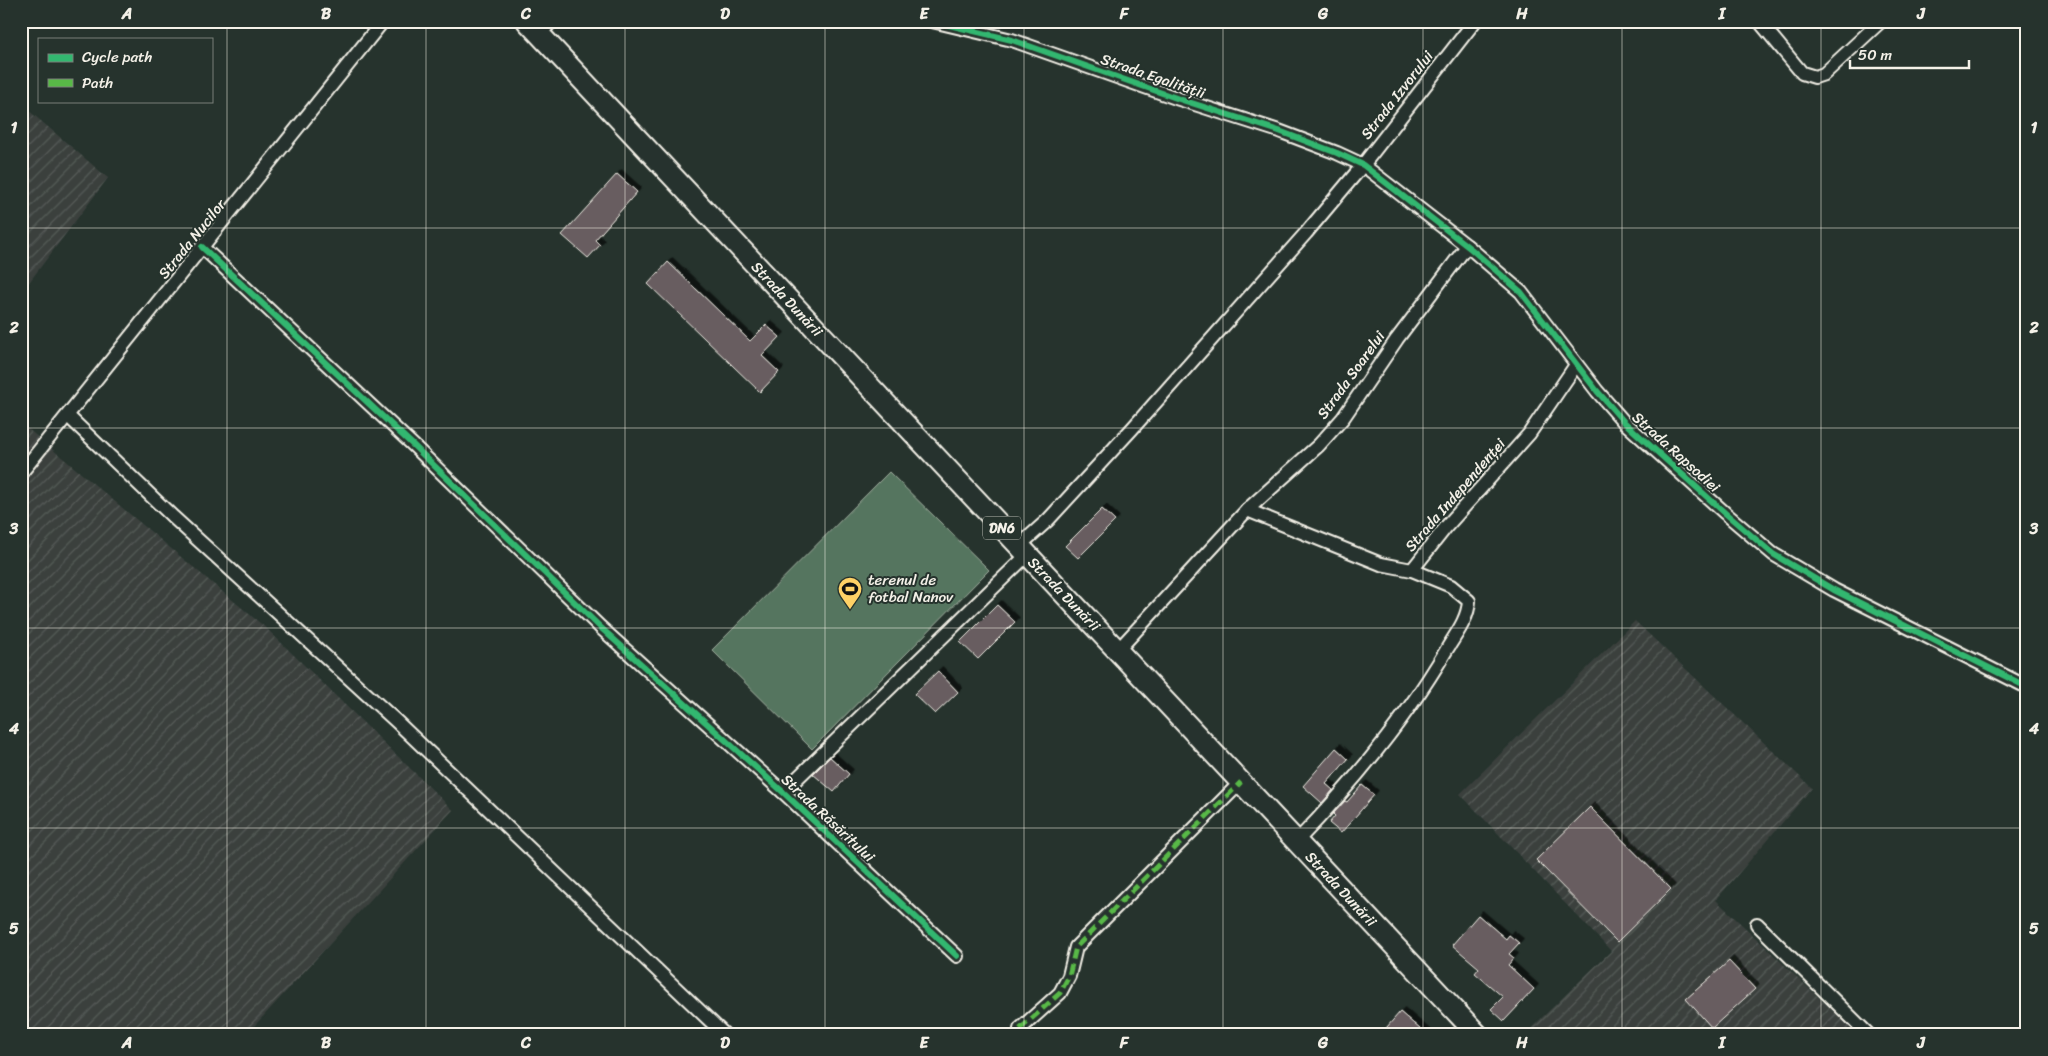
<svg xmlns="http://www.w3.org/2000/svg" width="2048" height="1056" viewBox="0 0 2048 1056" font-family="Sriracha,sans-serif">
	<defs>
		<pattern id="industrial-furrows" width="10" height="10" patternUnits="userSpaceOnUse" patternTransform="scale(1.25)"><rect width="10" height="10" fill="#3a403d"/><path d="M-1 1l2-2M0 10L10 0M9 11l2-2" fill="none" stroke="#575c59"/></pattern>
		<filter id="shadow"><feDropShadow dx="4.5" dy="-4.5" stdDeviation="0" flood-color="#0009"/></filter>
	</defs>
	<rect width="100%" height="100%" fill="#26332d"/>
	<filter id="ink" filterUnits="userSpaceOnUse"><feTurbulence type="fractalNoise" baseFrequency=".02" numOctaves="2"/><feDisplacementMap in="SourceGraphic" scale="10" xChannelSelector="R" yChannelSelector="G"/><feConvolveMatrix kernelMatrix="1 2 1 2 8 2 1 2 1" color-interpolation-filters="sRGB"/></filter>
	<g filter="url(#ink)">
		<g fill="url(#industrial-furrows)">
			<polygon points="21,104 108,178 21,293"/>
			<polygon points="21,423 266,628 453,810 246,1035 21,1035"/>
			<polygon points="1635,621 1812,788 1716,900 1858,1035 1524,1035 1611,951 1460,794"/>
		</g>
		<polygon fill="#55745e" stroke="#a4b2a3" points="889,472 989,570 812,749 712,650"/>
		<g fill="#675d61" stroke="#f4f1e8" filter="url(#shadow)">
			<polygon points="617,174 637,192 595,240 600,245 588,258 562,235"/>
			<polygon points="668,262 750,341 766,325 780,337 762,356 779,372 760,392 648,284"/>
			<polygon points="1102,509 1115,521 1078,558 1065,546"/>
			<polygon points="997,605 1015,622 978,659 960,642"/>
			<polygon points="938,671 958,692 935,714 914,694"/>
			<polygon points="1336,748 1348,759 1326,784 1333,790 1322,803 1303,786"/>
			<polygon points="830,757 849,774 834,792 813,774"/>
			<polygon points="1362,785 1374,795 1341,833 1329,823 1335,816 1333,814 1345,801 1347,802"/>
			<polygon points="1590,807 1671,889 1617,942 1536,860"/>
			<polygon points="1478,915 1506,939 1509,935 1519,943 1509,954 1514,958 1508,965 1534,989 1504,1021 1491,1009 1503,997 1475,973 1479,968 1452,945"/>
			<polygon points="1729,961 1755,989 1712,1028 1686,999"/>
			<polygon points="1400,1012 1427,1035 1380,1035"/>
		</g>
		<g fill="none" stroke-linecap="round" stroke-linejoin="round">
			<defs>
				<g id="minor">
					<polyline points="932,21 1012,40 1179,99 1279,131 1337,153 1363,165 1471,249 1521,292 1597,391 1624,422 1725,513 1773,554 1834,590 2027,687"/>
					<polyline points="1759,21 1802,73 1815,77 1824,74 1881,21"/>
					<polyline points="539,34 552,21"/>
					<polyline points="202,247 414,446 600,627 783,792 957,956"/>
					<polyline points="68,416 173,517 397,722 725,1035"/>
					<polyline points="21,473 383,21"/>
					<polyline points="1247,510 1319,445 1343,418 1397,339 1467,246"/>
					<polyline points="1019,546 1048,520 1131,430 1306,233 1363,165 1475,21"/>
					<polyline points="1412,570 1446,527 1529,434 1576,365"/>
					<path d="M1118,650l129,-140 134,54 31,6 39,16 18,15c-1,18 -13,33 -22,48 -41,70 -94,134 -150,192"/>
					<polyline points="783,792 1027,555"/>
					<polyline points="1757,924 1869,1035"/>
					<polyline points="1020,1029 1060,993 1069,976 1076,947 1241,782"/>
				</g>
				<polyline id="primary" points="527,21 1478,1035"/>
			</defs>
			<use href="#minor" stroke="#f4f1e8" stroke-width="16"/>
			<use href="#primary" stroke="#f4f1e8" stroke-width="24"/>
			<use href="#minor" stroke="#26332d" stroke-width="12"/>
			<use href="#primary" stroke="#26332d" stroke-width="20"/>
			<polyline stroke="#58b947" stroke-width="5" stroke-dasharray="10 5" stroke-linecap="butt" points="1020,1029 1060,993 1069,976 1076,947 1241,782"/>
			<defs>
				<g id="cycleway">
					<polyline points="932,21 1012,40 1179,99 1279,131 1337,153 1363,165 1471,249 1521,292 1597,391 1624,422 1725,513 1773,554 1834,590 2027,687"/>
					<polyline points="202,247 414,446 600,627 783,792 957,956"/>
				</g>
			</defs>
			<use href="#cycleway" stroke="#26332d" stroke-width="9"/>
			<use href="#cycleway" stroke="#33b770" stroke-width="6"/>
		</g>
	</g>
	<path fill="none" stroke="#f4f1e8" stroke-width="1" stroke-opacity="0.55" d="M227,21v1014M426,21v1014M625,21v1014M825,21v1014M1024,21v1014M1223,21v1014M1423,21v1014M1622,21v1014M1821,21v1014M21,228h2006M21,428h2006M21,628h2006M21,828h2006"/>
	<defs>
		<symbol id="stadium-pin" viewBox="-11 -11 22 30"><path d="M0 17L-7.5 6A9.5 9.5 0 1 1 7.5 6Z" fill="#ffd166" stroke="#26332d"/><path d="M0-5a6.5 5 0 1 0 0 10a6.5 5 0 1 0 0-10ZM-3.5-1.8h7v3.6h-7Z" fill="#111"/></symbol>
	</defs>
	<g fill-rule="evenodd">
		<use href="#stadium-pin" x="836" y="575" width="28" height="38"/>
	</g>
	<g text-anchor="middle" stroke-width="4" stroke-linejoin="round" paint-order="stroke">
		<rect fill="#26332d" stroke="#b6b8b0" stroke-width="1" x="983" y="516.5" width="38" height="23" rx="4"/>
		<g font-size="14" font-weight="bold" fill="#f4f1e8">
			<text x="1002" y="533">DN6</text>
		</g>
		<g font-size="15" fill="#f4f1e8" stroke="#26332d">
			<text transform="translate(1153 76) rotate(19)" y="5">Strada Egalității</text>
			<text transform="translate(1397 95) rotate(-52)" y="5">Strada Izvorului</text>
			<text transform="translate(192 239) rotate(-51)" y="5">Strada Nucilor</text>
			<text transform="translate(787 299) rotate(47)" y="5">Strada Dunării</text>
			<text transform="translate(1351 375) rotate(-54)" y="5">Strada Soarelui</text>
			<text transform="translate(1676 452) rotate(42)" y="5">Strada Rapsodiei</text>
			<text transform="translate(1455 495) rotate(-49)" y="5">Strada Independenței</text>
			<text transform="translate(1064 594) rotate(46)" y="5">Strada Dunării</text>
			<text transform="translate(828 818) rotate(43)" y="5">Strada Răsăritului</text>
			<text transform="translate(1341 889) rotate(47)" y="5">Strada Dunării</text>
		</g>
		<g font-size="15" fill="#f4f1e8" stroke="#26332d" text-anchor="start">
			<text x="868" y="585">terenul de<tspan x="868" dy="17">fotbal Nanov</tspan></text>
		</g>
	</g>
	<rect width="2048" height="1056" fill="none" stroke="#26332d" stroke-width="55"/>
	<rect x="38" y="38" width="175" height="65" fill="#26332d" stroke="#787f78"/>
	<rect x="48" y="54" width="25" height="8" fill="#33b770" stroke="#787f78"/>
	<text x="82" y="62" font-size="15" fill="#f4f1e8">Cycle path</text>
	<rect x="48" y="79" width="25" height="8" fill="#58b947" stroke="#787f78"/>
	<text x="82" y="88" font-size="15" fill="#f4f1e8">Path</text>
	<path d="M1850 60v8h119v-8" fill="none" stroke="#f4f1e8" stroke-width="2.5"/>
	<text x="1858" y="60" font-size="15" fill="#f4f1e8" stroke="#26332d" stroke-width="4" paint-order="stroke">50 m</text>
	<rect x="28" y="28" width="1992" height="1000" fill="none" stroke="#f4f1e8" stroke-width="2"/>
	<g font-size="16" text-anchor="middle" font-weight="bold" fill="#f4f1e8">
		<text x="127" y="19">A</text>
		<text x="326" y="19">B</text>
		<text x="526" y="19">C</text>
		<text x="725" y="19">D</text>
		<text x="924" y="19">E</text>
		<text x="1124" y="19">F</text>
		<text x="1323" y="19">G</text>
		<text x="1522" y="19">H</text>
		<text x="1722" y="19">I</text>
		<text x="1921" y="19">J</text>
		<text x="14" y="133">1</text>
		<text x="2034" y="133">1</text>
		<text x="14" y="333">2</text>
		<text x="2034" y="333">2</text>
		<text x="14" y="534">3</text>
		<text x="2034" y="534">3</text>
		<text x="14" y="734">4</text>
		<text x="2034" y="734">4</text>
		<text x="14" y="934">5</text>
		<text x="2034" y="934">5</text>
		<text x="127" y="1048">A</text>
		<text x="326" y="1048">B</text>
		<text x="526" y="1048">C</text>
		<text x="725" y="1048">D</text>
		<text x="924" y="1048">E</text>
		<text x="1124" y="1048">F</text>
		<text x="1323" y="1048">G</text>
		<text x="1522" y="1048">H</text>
		<text x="1722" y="1048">I</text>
		<text x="1921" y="1048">J</text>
	</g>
</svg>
